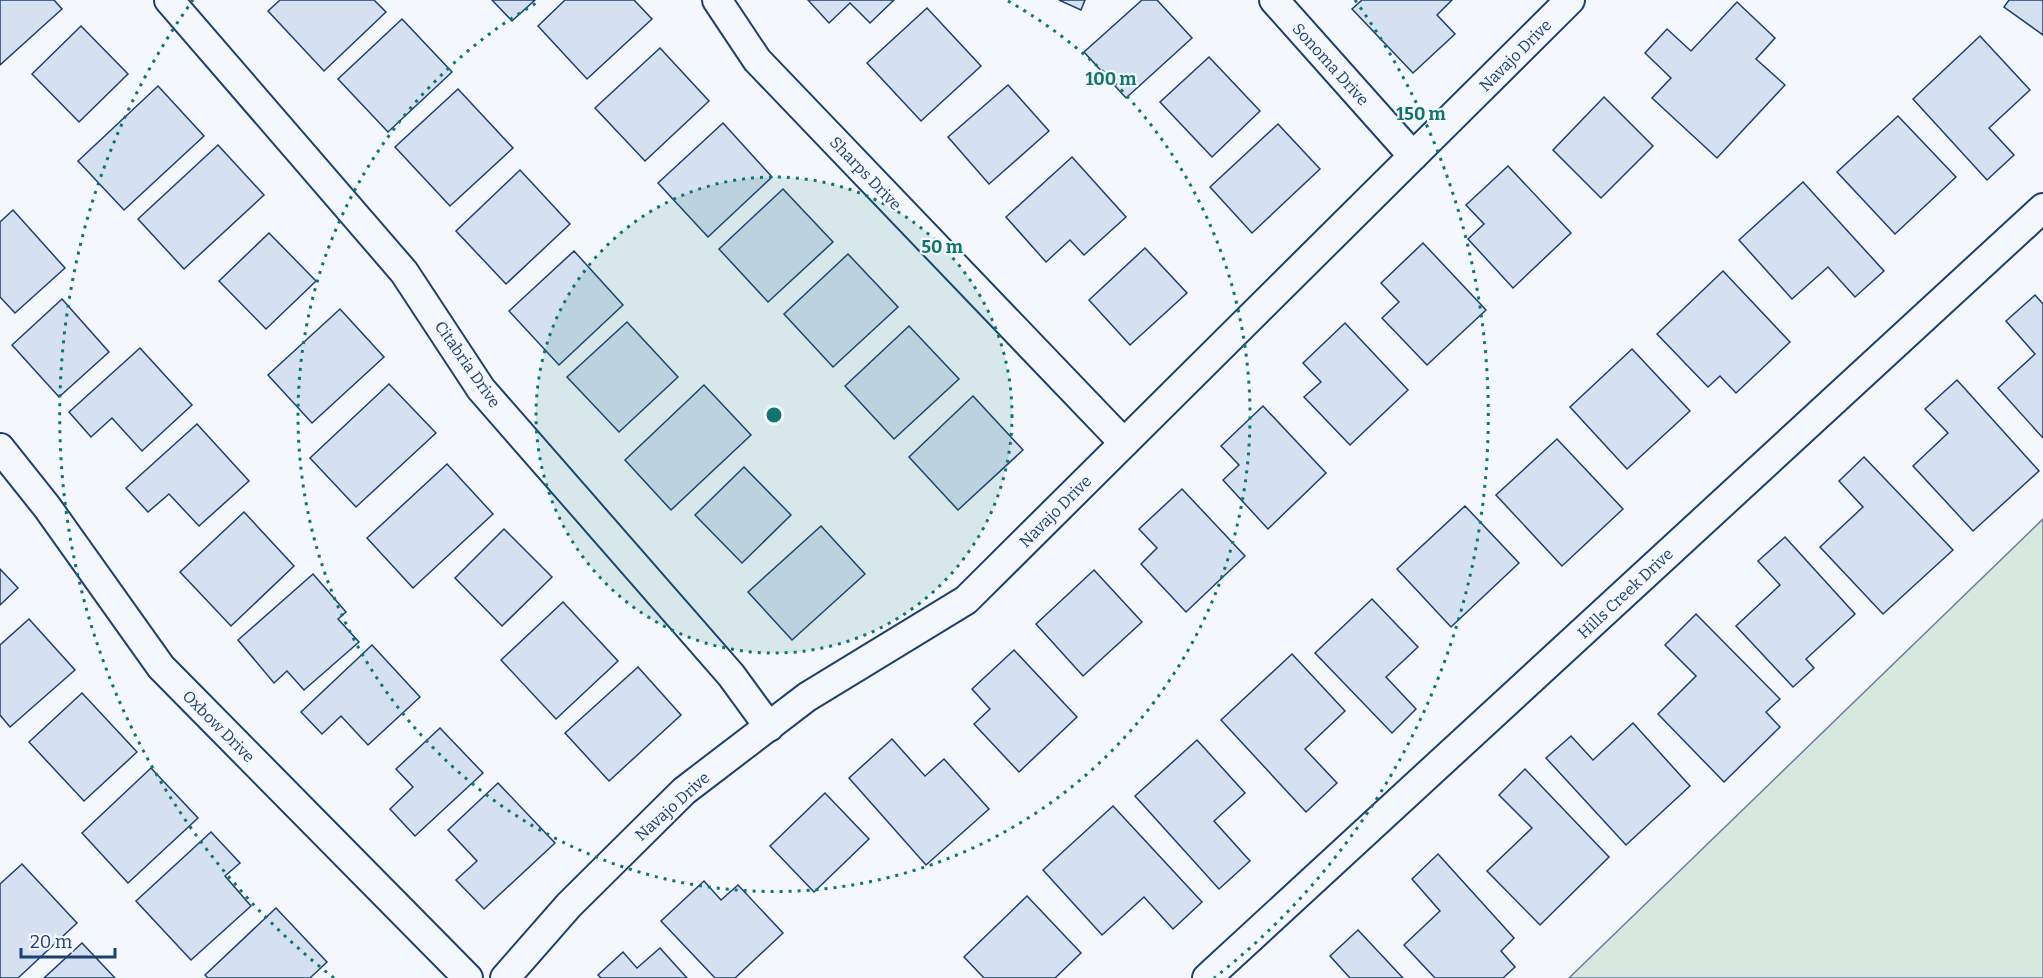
<svg xmlns="http://www.w3.org/2000/svg" width="2043" height="978" viewBox="0 0 2043 978" font-family="Bitter,serif">
	<rect width="100%" height="100%" fill="#f4f7fb"/>
	<polygon fill="#d7e8df" stroke="#687fa3" stroke-width="1.5" points="2043,519 2043,978 1569,978"/>
	<g fill="#d5e0f0" stroke="#1d3f73" stroke-width="1.5">
		<polygon points="0,0 54,0 62,9 0,65"/>
		<polygon points="280,0 374,0 386,12 324,71 268,11"/>
		<polygon points="492,0 535,0 512,21"/>
		<polygon points="565,0 634,0 652,19 587,79 538,26"/>
		<polygon points="808,0 894,0 870,23 850,3 829,23"/>
		<polygon points="1059,0 1085,0 1081,10"/>
		<polygon points="1142,0 1157,0 1192,38 1126,98 1084,52"/>
		<polygon points="1362,0 1452,0 1437,15 1455,34 1413,73 1352,9"/>
		<polygon points="2009,0 2043,0 2043,35 2004,7"/>
		<polygon points="1737,2 1775,38 1756,59 1785,85 1717,158 1652,98 1671,78 1645,53 1667,29 1691,51"/>
		<polygon points="927,8 981,66 921,121 867,63"/>
		<polygon points="402,19 452,72 388,132 338,79"/>
		<polygon points="81,26 128,74 79,122 32,74"/>
		<polygon points="1980,36 2030,90 1989,128 2014,155 1987,180 1913,99"/>
		<polygon points="660,48 709,101 645,161 595,108"/>
		<polygon points="1209,57 1260,111 1212,157 1160,102"/>
		<polygon points="1008,85 1049,131 989,184 948,137"/>
		<polygon points="158,86 204,136 124,210 78,161"/>
		<polygon points="458,89 513,148 450,206 395,147"/>
		<polygon points="1604,97 1653,146 1601,198 1553,150"/>
		<polygon points="1898,116 1956,177 1895,234 1837,172"/>
		<polygon points="723,123 772,177 708,237 658,183"/>
		<polygon points="1278,124 1320,169 1252,233 1210,187"/>
		<polygon points="218,145 264,195 184,269 138,219"/>
		<polygon points="1072,157 1126,217 1084,255 1070,240 1046,262 1006,217"/>
		<polygon points="1508,166 1571,233 1513,288 1468,239 1484,224 1466,205"/>
		<polygon points="520,170 570,224 506,284 456,231"/>
		<polygon points="1803,182 1884,271 1855,297 1828,267 1792,299 1739,240"/>
		<polygon points="783,189 833,242 768,302 719,249"/>
		<polygon points="13,210 65,268 15,313 0,297 0,222"/>
		<polygon points="269,233 316,281 266,329 219,281"/>
		<polygon points="1423,243 1486,310 1427,365 1382,318 1399,302 1381,283"/>
		<polygon points="1145,248 1187,293 1130,345 1089,300"/>
		<polygon points="574,251 623,305 559,365 509,311"/>
		<polygon points="848,254 898,307 833,367 784,314"/>
		<polygon points="1723,271 1790,342 1736,393 1720,376 1708,387 1657,334"/>
		<polygon points="2035,295 2043,304 2043,438 1998,388 2035,354 2006,321"/>
		<polygon points="62,299 109,352 59,397 12,345"/>
		<polygon points="340,309 384,357 312,423 268,375"/>
		<polygon points="627,322 678,377 619,432 567,377"/>
		<polygon points="1345,323 1408,390 1350,445 1304,397 1321,382 1303,363"/>
		<polygon points="909,326 959,379 894,439 845,386"/>
		<polygon points="140,348 192,405 142,451 112,418 91,437 69,412"/>
		<polygon points="1632,349 1690,411 1627,469 1570,407"/>
		<polygon points="1957,380 2039,471 1973,531 1913,466 1948,433 1925,409"/>
		<polygon points="389,384 436,433 356,507 310,458"/>
		<polygon points="704,385 751,435 671,510 625,460"/>
		<polygon points="973,396 1023,450 958,510 909,457"/>
		<polygon points="1263,406 1326,473 1268,529 1223,480 1239,465 1221,446"/>
		<polygon points="197,424 249,481 199,526 169,494 148,512 126,488"/>
		<polygon points="1557,439 1623,509 1562,566 1496,495"/>
		<polygon points="1864,457 1953,550 1883,614 1820,547 1863,507 1839,481"/>
		<polygon points="447,464 493,514 413,588 367,538"/>
		<polygon points="744,467 791,515 742,563 695,515"/>
		<polygon points="1182,489 1245,556 1186,612 1141,564 1157,548 1139,529"/>
		<polygon points="1465,506 1519,563 1451,627 1397,569"/>
		<polygon points="244,512 294,566 231,626 180,572"/>
		<polygon points="821,526 865,574 792,640 748,592"/>
		<polygon points="504,529 552,577 502,626 455,578"/>
		<polygon points="1785,537 1855,614 1806,659 1814,668 1793,687 1736,626 1780,585 1758,561"/>
		<polygon points="0,569 18,588 0,605"/>
		<polygon points="1094,570 1142,622 1083,676 1036,624"/>
		<polygon points="313,574 346,612 338,619 359,642 304,690 287,671 274,683 238,640"/>
		<polygon points="1372,599 1418,647 1386,677 1416,709 1392,733 1315,653"/>
		<polygon points="563,602 618,661 556,719 501,660"/>
		<polygon points="1696,614 1780,699 1766,712 1780,727 1724,782 1658,714 1696,676 1665,645"/>
		<polygon points="29,619 75,670 10,727 0,715 0,645"/>
		<polygon points="372,645 420,697 368,745 341,716 322,734 301,712"/>
		<polygon points="1014,650 1077,717 1019,772 974,724 990,709 972,689"/>
		<polygon points="1292,654 1345,711 1305,749 1337,783 1306,812 1221,720"/>
		<polygon points="638,667 681,715 609,781 565,733"/>
		<polygon points="82,693 137,752 84,801 29,742"/>
		<polygon points="1633,723 1690,786 1626,845 1546,758 1571,736 1593,760"/>
		<polygon points="440,728 483,773 415,836 390,809 413,787 396,769"/>
		<polygon points="892,739 925,776 944,759 989,809 926,865 849,778"/>
		<polygon points="1197,740 1245,793 1214,821 1250,861 1219,889 1135,796"/>
		<polygon points="151,768 198,818 128,883 82,833"/>
		<polygon points="1525,769 1609,857 1540,925 1487,871 1532,828 1499,795"/>
		<polygon points="498,783 555,843 484,909 456,880 477,861 448,830"/>
		<polygon points="825,793 869,839 814,892 770,846"/>
		<polygon points="1113,806 1202,902 1173,929 1144,897 1102,935 1043,870"/>
		<polygon points="211,832 240,863 225,876 251,906 191,960 136,901"/>
		<polygon points="1438,854 1514,938 1501,951 1515,967 1503,978 1435,978 1404,945 1440,911 1412,879"/>
		<polygon points="22,864 77,923 18,978 0,978 0,884"/>
		<polygon points="704,881 721,900 738,885 783,933 735,978 715,978 661,921"/>
		<polygon points="1027,896 1081,953 1055,978 984,978 964,957"/>
		<polygon points="276,908 327,962 310,978 208,978 205,975"/>
		<polygon points="1358,930 1403,978 1350,978 1330,956"/>
		<polygon points="82,943 115,978 44,978"/>
		<polygon points="660,948 687,978 601,978 598,975 623,952 637,968"/>
	</g>
	<g fill="none" stroke-linecap="round" stroke-linejoin="round">
		<defs>
			<g id="street">
				<polyline points="169,0 404,272 481,389 731,675 769,727"/>
				<polyline points="717,0 757,60 1124,443"/>
				<polyline points="1274,0 1413,156"/>
				<polyline points="0,448 47,507 161,667 468,978"/>
				<polyline points="505,978 569,905 684,791 807,697 966,600 1570,0"/>
				<polyline points="1207,978 2043,208"/>
			</g>
		</defs>
		<use href="#street" stroke="#1d3f73" stroke-width="32"/>
		<use href="#street" stroke="#f4f7fb" stroke-width="28"/>
	</g>
	<circle cx="774" cy="415" r="238" fill="#0f766e" fill-opacity=".12"/>
	<g fill="none" stroke="#0f766e" stroke-width="3" stroke-dasharray="3 6">
		<circle cx="774" cy="415" r="238"/>
		<path d="M1008 1A476 476 0 1 1 540 1"/>
		<path d="M334 978A714 714 0 0 1 193 0M1355 0A714 714 0 0 1 1214 978"/>
	</g>
	<g text-anchor="middle" stroke-width="4.5" stroke-linejoin="round" paint-order="stroke">
		<g font-size="16" fill="#1d3f73" stroke="#f4f7fb">
			<text transform="translate(1515 55) rotate(-45)" y="6">Navajo Drive</text>
			<text transform="translate(1331 64) rotate(48)" y="6">Sonoma Drive</text>
			<text transform="translate(866 173) rotate(46)" y="6">Sharps Drive</text>
			<text transform="translate(468 364) rotate(55)" y="6">Citabria Drive</text>
			<text transform="translate(1055 511) rotate(-45)" y="6">Navajo Drive</text>
			<text transform="translate(1625 593) rotate(-43)" y="6">Hills Creek Drive</text>
			<text transform="translate(219 726) rotate(45)" y="6">Oxbow Drive</text>
			<text transform="translate(672 806) rotate(-42)" y="6">Navajo Drive</text>
		</g>
	</g>
	<circle cx="774" cy="415" r="9" fill="#0f766e" stroke="#f4f7fb" stroke-width="3"/>
	<g font-size="18" text-anchor="middle" font-weight="bold" fill="#0f766e" stroke="#f4f7fb" stroke-width="4.5" stroke-linejoin="round" paint-order="stroke">
		<text x="1111" y="85">100 m</text>
		<text x="1421" y="120">150 m</text>
		<text x="942" y="253">50 m</text>
	</g>
	<path d="M21 948v9h94v-9" fill="none" stroke="#1d3f73" stroke-width="3"/>
	<text x="30" y="948" font-size="18" fill="#1d3f73" stroke="#f4f7fb" stroke-width="4.5" paint-order="stroke">20 m</text>
</svg>
